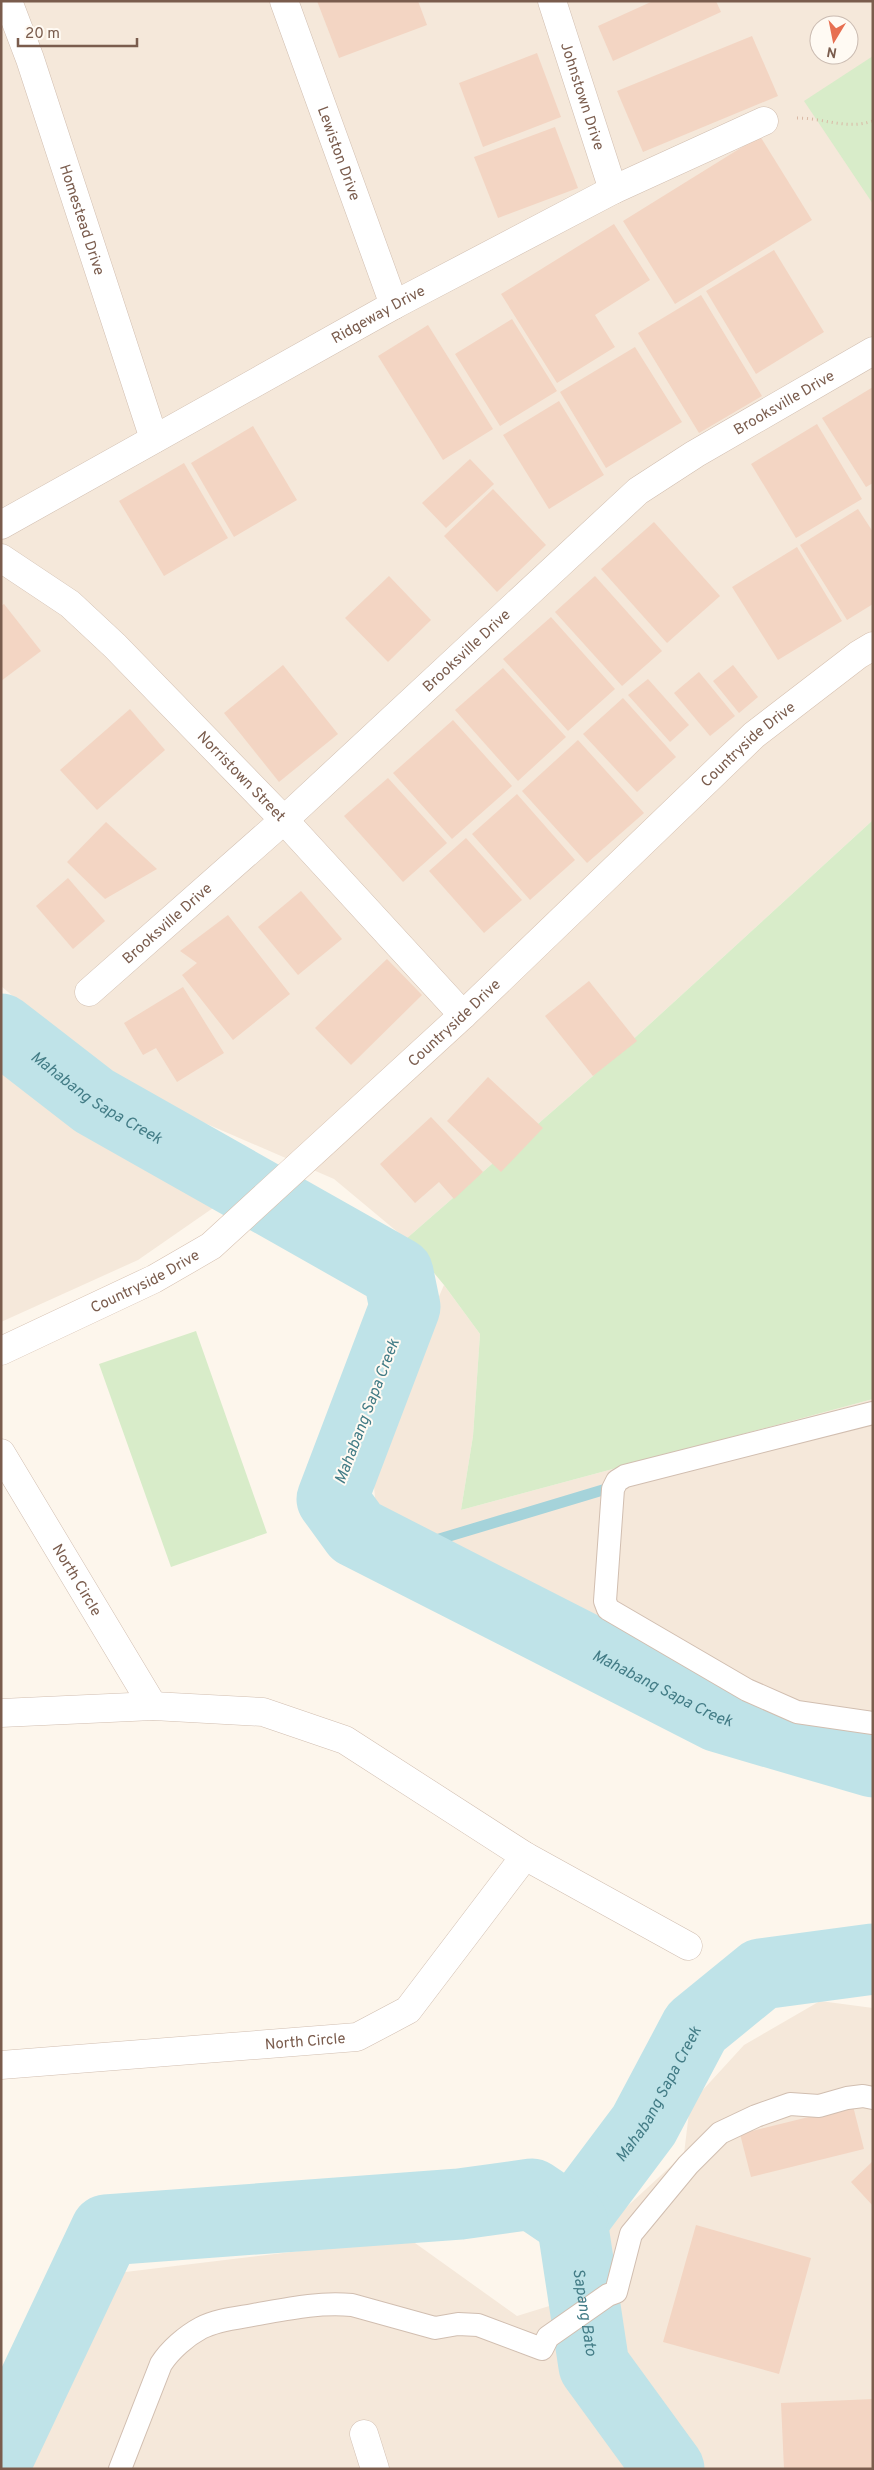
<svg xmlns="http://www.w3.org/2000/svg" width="874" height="2470" viewBox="0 0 874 2470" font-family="Overpass,sans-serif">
	<rect width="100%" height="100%" fill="#fdf6ec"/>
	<g fill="#f5e8da" fill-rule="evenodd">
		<path d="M1,1h872v819l-280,256 -187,163 -72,-60 -217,-94 -116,-99zM819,25h30v30h-30z"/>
		<polygon points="1,1059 44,1100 213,1208 138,1260 1,1322"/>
		<polygon points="444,1285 480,1334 473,1436 461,1510 873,1399 873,1734 728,1699 499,1574 377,1520 371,1453"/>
		<polygon points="820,2001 873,2008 873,2469 17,2469 117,2273 408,2238 517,2316 601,2290 606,2226 684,2154 690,2104 744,2045"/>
	</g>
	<g fill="#d8ecc9">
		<polygon points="873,56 873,204 804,101"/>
		<polygon points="873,820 873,1399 461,1510 473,1436 480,1334 444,1285 406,1239 593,1076"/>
		<polygon points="196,1331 267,1533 171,1567 99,1364"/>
	</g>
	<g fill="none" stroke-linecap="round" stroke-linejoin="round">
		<polyline stroke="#a5d3da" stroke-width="11" points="396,1552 616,1486"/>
		<g stroke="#bfe3e8" stroke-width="71">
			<path id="s1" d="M1,1029l93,72 304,172 7,34 -73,192 24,33 363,185 154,45"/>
			<path id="s2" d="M572,2221l72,-96 52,-98 65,-53 112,-15"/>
			<path id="s3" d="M572,2221l22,145 75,103"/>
			<polyline points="1,2452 106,2230 460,2204 532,2194 572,2221"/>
		</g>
	</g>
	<g fill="#f3d5c3">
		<polygon points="317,1 418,1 427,25 339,58"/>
		<polygon points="653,1 716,1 721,12 613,61 598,26"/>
		<polygon points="752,36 778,96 643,152 617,91"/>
		<polygon points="537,53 561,117 483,147 459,83"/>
		<polygon points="555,127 578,188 498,218 474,157"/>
		<polygon points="760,136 812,220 675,304 623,221"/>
		<polygon points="614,224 650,280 595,315 615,347 557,383 501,294"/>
		<polygon points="774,250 824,332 756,374 706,291"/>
		<polygon points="701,295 762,396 699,433 638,333"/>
		<polygon points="512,319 557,391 500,426 455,354"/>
		<polygon points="428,325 493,429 443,460 378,356"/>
		<polygon points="635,347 682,422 606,468 560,392"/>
		<polygon points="873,387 873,483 866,487 822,418"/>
		<polygon points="559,401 604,475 549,509 503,435"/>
		<polygon points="817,424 862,499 796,538 751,464"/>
		<polygon points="253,426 297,500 234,537 191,463"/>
		<polygon points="470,459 494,484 446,528 422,503"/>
		<polygon points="184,463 228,538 164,576 119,501"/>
		<polygon points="493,489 546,545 497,592 444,536"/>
		<polygon points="858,509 873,532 873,604 847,620 800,545"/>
		<polygon points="654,522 720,596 667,643 601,569"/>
		<polygon points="797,547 842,621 778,660 732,587"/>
		<polygon points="389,576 431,620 388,662 345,618"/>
		<polygon points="595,576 662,651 622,686 555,612"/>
		<polygon points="4,604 41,651 1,681 1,606"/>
		<polygon points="551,617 615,689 568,731 503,659"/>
		<polygon points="283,665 338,734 279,782 224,713"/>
		<polygon points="733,665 758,697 739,713 713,681"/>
		<polygon points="503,668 566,737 518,781 455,710"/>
		<polygon points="699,672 735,716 710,736 674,693"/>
		<polygon points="648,679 689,725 670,742 628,695"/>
		<polygon points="623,698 676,757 637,792 583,734"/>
		<polygon points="130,709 165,750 97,810 60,770"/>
		<polygon points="453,720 512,786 452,839 393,773"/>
		<polygon points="578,740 644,813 587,863 522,791"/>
		<polygon points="388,778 447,843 403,882 344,816"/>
		<polygon points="517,794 575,860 530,900 472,834"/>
		<polygon points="106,822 157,869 105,899 67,862"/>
		<polygon points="466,838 522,900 484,933 429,871"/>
		<polygon points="68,878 105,921 73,949 36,906"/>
		<polygon points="301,891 342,939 298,975 258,927"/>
		<polygon points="228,915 290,994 233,1040 182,975 197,963 180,951"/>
		<polygon points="387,959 422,995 351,1065 315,1028"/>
		<polygon points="589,981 637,1041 593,1076 545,1016"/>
		<polygon points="183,987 224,1053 177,1082 156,1048 143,1055 124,1023"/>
		<polygon points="488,1077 543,1128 501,1172 447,1121"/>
		<polygon points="431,1117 483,1172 454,1199 439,1182 415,1203 380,1164"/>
		<polygon points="853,2106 864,2149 751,2177 740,2134"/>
		<polygon points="873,2161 873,2206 851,2182"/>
		<polygon points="696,2225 811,2258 779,2374 663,2342"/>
		<polygon points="873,2399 873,2469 784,2469 781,2403"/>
	</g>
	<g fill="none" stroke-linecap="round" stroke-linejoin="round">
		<defs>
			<g id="lane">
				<polyline points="873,1413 625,1476 617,1481 613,1489 605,1601 608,1609 747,1690 797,1712 873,1723"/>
				<path d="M120,2469l41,-105c9,-14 25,-28 40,-36 15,-8 35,-10 52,-13 34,-6 64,-13 99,-10l83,23 23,-4 20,1 64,24 6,-12 60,-42 8,-3 15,-58 57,-69 32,-32 36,-17 34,-12 29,2 28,-8 16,-2 10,2"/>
			</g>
			<g id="street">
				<path id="s4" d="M8,1l22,58 124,380"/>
				<path id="s5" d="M284,1l110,304"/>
				<path id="s6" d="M552,1l61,189"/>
				<path id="s7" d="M1,525l393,-220 219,-115 151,-69"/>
				<path id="s8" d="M1,558l69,46 45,42 169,174 179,195"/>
				<path id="s9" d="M89,992l195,-172 354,-329 57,-37 178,-103"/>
				<path id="s10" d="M1,1453l152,253"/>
				<polyline points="1,1713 153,1706 263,1712 345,1740 525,1856 688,1946"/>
				<path id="s11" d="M1,2065l356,-28 51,-27 117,-154"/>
				<polyline points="364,2434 375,2469"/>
			</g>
			<g id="secondary">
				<path id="s12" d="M1,1351l153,-72 57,-33 252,-231 291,-280 104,-80 15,-9"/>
			</g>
		</defs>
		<use href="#lane" stroke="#d1beb0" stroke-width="24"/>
		<use href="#street" stroke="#d1beb0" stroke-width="29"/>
		<use href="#secondary" stroke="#d6c0b0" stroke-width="29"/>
		<path stroke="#d9b8a5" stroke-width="3" stroke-dasharray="1 4" stroke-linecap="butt" d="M797,118c27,0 49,12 76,3"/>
		<use href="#lane" stroke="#fff" stroke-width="22"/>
		<use href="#street" stroke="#fff" stroke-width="28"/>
		<use href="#secondary" stroke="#fff" stroke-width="28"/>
	</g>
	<g text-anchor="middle" stroke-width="4" stroke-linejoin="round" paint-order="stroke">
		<g font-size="15" fill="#7a5c4d" stroke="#fffaf3">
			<text dy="5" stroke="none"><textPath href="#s6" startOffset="100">Johnstown Drive</textPath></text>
			<text dy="5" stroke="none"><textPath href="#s5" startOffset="162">Lewiston Drive</textPath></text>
			<text dy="5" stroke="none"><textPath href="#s4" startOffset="231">Homestead Drive</textPath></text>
			<text dy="5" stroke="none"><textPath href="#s7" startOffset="432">Ridgeway Drive</textPath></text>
			<text dy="5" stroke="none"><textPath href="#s9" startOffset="914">Brooksville Drive</textPath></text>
			<text dy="5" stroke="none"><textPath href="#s9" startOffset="509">Brooksville Drive</textPath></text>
			<text dy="5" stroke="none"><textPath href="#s12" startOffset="970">Countryside Drive</textPath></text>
			<text dy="5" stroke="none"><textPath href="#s8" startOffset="326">Norristown Street</textPath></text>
			<text dy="5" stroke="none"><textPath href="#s9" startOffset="104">Brooksville Drive</textPath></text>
			<text dy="5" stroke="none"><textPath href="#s12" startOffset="565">Countryside Drive</textPath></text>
			<text dy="5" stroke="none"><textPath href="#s12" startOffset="160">Countryside Drive</textPath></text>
			<text dy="5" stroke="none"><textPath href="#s10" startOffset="148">North Circle</textPath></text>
			<text dy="5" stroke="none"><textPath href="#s11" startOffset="305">North Circle</textPath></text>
		</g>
		<g font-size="16" font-style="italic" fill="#437c86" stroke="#fffaf3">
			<text dy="6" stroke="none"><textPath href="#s1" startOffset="118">Mahabang Sapa Creek</textPath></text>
			<text transform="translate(366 1411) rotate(-69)" y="6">Mahabang Sapa Creek</text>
			<text dy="6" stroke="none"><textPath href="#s1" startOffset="1092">Mahabang Sapa Creek</textPath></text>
			<text dy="6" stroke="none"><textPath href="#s2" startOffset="154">Mahabang Sapa Creek</textPath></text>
			<text dy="6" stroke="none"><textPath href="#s3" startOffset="92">Sapang Bato</textPath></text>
		</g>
	</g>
	<rect width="874" height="2470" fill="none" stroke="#7a5c4d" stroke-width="5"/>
	<g transform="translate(834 40) rotate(190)"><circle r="24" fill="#fffaf3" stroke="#cabbb1"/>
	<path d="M0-4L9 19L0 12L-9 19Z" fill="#e76f51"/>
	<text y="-8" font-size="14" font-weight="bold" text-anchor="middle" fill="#7a5c4d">N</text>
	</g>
	<path d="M18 38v8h119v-8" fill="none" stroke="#7a5c4d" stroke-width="2.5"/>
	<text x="25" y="38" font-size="15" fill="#7a5c4d" stroke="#fffaf3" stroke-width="4" paint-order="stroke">20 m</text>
</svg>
